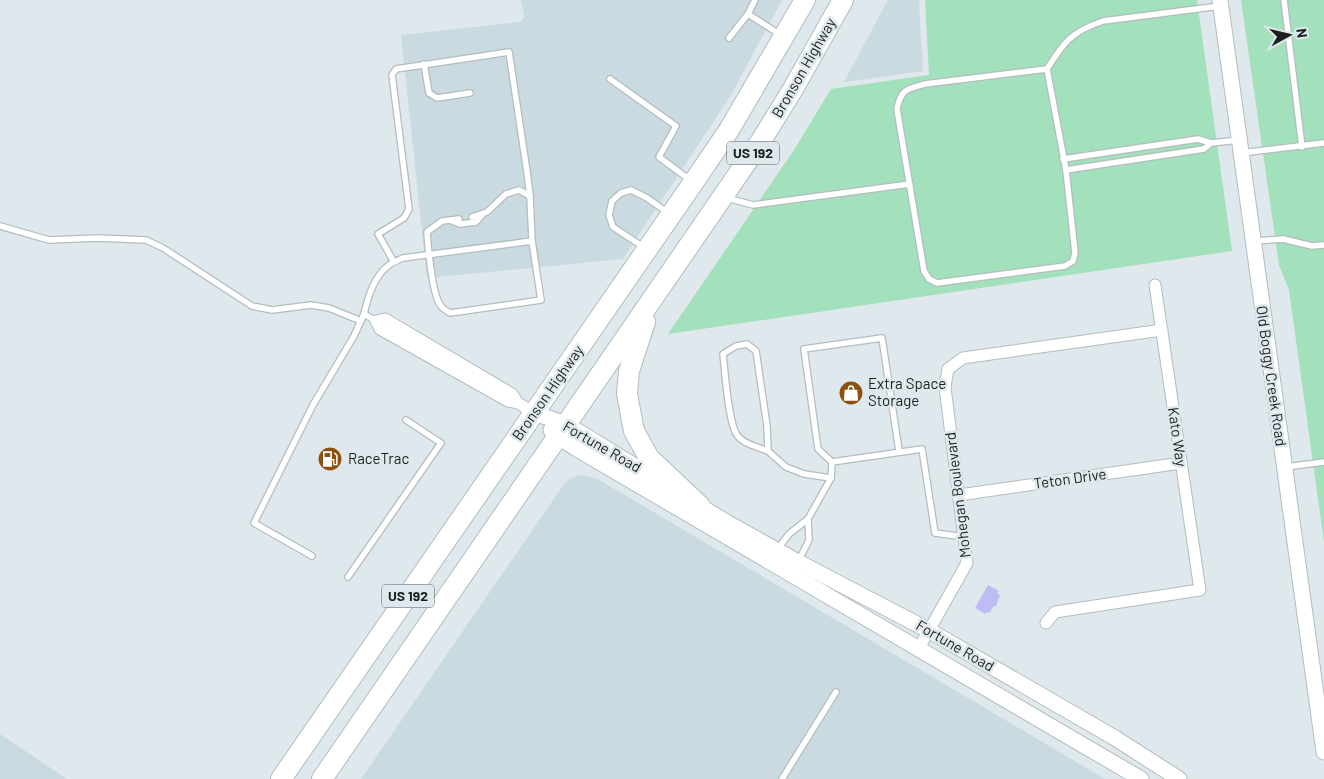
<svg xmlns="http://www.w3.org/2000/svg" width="1324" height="779" viewBox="0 0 1324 779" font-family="Barlow,sans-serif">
	<rect width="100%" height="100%" fill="#dfe8ec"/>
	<g fill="#c9dbe1">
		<polygon points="521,0 782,0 731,95 623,259 427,278 401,35 519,22 522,21 524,16"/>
		<polygon points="888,0 919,0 923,71 844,82"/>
		<polygon points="579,475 596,478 1105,779 361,779 562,487 568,480"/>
		<polygon points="0,734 67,779 0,779"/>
	</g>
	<g fill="#a3e0bc">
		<polygon points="925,0 1197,0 1232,251 668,334 794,150 831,89 929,75"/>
		<polygon points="1241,0 1324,0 1324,542 1289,290 1279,265"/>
	</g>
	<polygon fill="#bebbf5" points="988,585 999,591 997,593 1000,595 996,606 993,607 989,613 987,612 985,614 975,608"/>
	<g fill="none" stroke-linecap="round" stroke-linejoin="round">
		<defs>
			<g id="lane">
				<polyline points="755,0 748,14 781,35"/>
				<polyline points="1284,0 1302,147"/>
				<polyline points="729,38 748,14"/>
				<polyline points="424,64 429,93 437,98 470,93"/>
				<path d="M1047,69l-122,15c-18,5 -24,5 -28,25l27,162 5,8 8,4 128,-17 8,-5 2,-8 -9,-83 -19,-101c17,-27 24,-37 56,-48l117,-15"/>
				<polyline points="610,79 676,126 659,157 690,180"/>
				<polyline points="1242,153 1324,143"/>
				<polyline points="1063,159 1198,139 1211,143"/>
				<polyline points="1066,170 1204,149 1211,143 1239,140"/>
				<polyline points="727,198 753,205 910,184"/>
				<polyline points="472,217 487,212 506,194 519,190 530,196"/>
				<path d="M459,219l-17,2 -15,11c1,15 5,63 14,74 2,3 6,5 9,7l91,-13 -9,-59"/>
				<polyline points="452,221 460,224 476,222 483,214"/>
				<polyline points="0,226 49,240 98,238 146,240 163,248 252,306 272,310 311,305 329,308 361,321"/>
				<polyline points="1255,241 1283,239 1312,246 1324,245"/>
				<polyline points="645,248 613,227 609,215 612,201 621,193 631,190 647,198 667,212"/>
				<path d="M364,314c4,-17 10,-38 25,-49 4,-3 10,-5 14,-7l129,-17 -2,-45 -3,-24 -18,-120 -113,17 -4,6 17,134 -5,9 -26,16 16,28"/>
				<path d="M768,451c-10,-4 -25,-7 -31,-16 -9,-13 -12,-64 -14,-81l13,-8 11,-2 9,7 11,75 1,25 18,16 18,7 27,4"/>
				<polyline points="832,462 818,449 804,349 882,338 899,451"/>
				<polyline points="1286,467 1324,462"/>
				<polyline points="808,519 831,478 832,462 922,449 935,533 964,537"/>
				<polyline points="777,550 789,534 808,519 809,540 798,562"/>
				<polyline points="312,556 254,523 313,405 354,336 364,314 376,321"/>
				<polyline points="348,577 441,443 406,420"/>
				<polyline points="782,779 836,692"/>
			</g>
			<g id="street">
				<polyline points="518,403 508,401 380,329 376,321 385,319 512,394 518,403 534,413"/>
				<polyline points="959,495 1181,463"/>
				<polyline points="1046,623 1055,612 1200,590 1155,285"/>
				<polyline points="919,648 967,563 945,387 948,369 963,358 1162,330"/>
			</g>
			<g id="secondary">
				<polyline points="1220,0 1324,752"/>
				<polyline points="534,413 566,424 726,522 798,562 930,631 1115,738 1179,779"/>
				<polyline points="551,430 558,437 577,449 1141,779"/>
			</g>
			<g id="highway">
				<polyline points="645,322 629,371 627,394 634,431 649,458 700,506"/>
				<polyline points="281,779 693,183 729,130 805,0"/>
				<polyline points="322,779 759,144 793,89 843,0"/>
			</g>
		</defs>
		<use href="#lane" stroke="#b3bcbf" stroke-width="8"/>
		<use href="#street" stroke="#b3bcbf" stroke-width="13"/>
		<use href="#secondary" stroke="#b3bcbf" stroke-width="17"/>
		<use href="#highway" stroke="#b3bcbf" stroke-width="22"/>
		<use href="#lane" stroke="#fff" stroke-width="5.5"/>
		<use href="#street" stroke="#fff" stroke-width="11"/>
		<use href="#secondary" stroke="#fff" stroke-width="15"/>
		<use href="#highway" stroke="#fff" stroke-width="20"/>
	</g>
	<defs>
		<symbol id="shop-disc" viewBox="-11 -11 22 22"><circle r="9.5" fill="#8c510e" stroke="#dfe8ec"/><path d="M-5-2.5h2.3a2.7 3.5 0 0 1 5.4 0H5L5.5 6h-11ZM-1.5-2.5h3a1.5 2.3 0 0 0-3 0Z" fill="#fff"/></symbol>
		<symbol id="fuel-disc" viewBox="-11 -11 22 22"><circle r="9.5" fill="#8c510e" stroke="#dfe8ec"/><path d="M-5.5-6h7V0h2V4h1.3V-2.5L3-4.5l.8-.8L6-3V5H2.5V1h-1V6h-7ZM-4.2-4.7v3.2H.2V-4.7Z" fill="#fff"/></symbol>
	</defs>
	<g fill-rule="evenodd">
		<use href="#shop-disc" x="837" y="379" width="28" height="28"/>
		<use href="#fuel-disc" x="316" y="445" width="28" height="28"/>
	</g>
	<g text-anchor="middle" stroke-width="5" stroke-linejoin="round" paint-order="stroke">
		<g fill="#dfe8ec" stroke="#565b5d" stroke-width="1">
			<rect x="727" y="141.5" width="52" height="23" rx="4"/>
			<rect x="382" y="584.5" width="52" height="23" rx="4"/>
		</g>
		<g font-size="14" font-weight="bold" fill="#1c1f20">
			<text x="753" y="158">US 192</text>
			<text x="408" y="601">US 192</text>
		</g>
		<g font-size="15" fill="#1c1f20" stroke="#dfe8ec">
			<text transform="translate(804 68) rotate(-60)" y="5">Bronson Highway</text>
			<text transform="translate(1271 376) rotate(82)" y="5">Old Boggy Creek Road</text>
			<text transform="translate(548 393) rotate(-55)" y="5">Bronson Highway</text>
			<text transform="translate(1177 437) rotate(82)" y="5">Kato Way</text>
			<text transform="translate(602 447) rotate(30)" y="5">Fortune Road</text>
			<text transform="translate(1070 479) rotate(-8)" y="5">Teton Drive</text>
			<text transform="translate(958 495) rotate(-97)" y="5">Mohegan Boulevard</text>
			<text transform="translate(955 646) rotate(30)" y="5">Fortune Road</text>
		</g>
		<g font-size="15" fill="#1c1f20" stroke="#dfe8ec" text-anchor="start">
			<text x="868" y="389">Extra Space<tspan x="868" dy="17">Storage</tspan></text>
			<text x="348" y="464">RaceTrac</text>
		</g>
	</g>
	<g transform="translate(1289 35) rotate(82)" stroke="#dfe8ec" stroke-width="4" paint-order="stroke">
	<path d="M0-4L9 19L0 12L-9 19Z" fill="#1c1f20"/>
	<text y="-8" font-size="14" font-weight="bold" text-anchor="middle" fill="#1c1f20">N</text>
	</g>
</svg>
